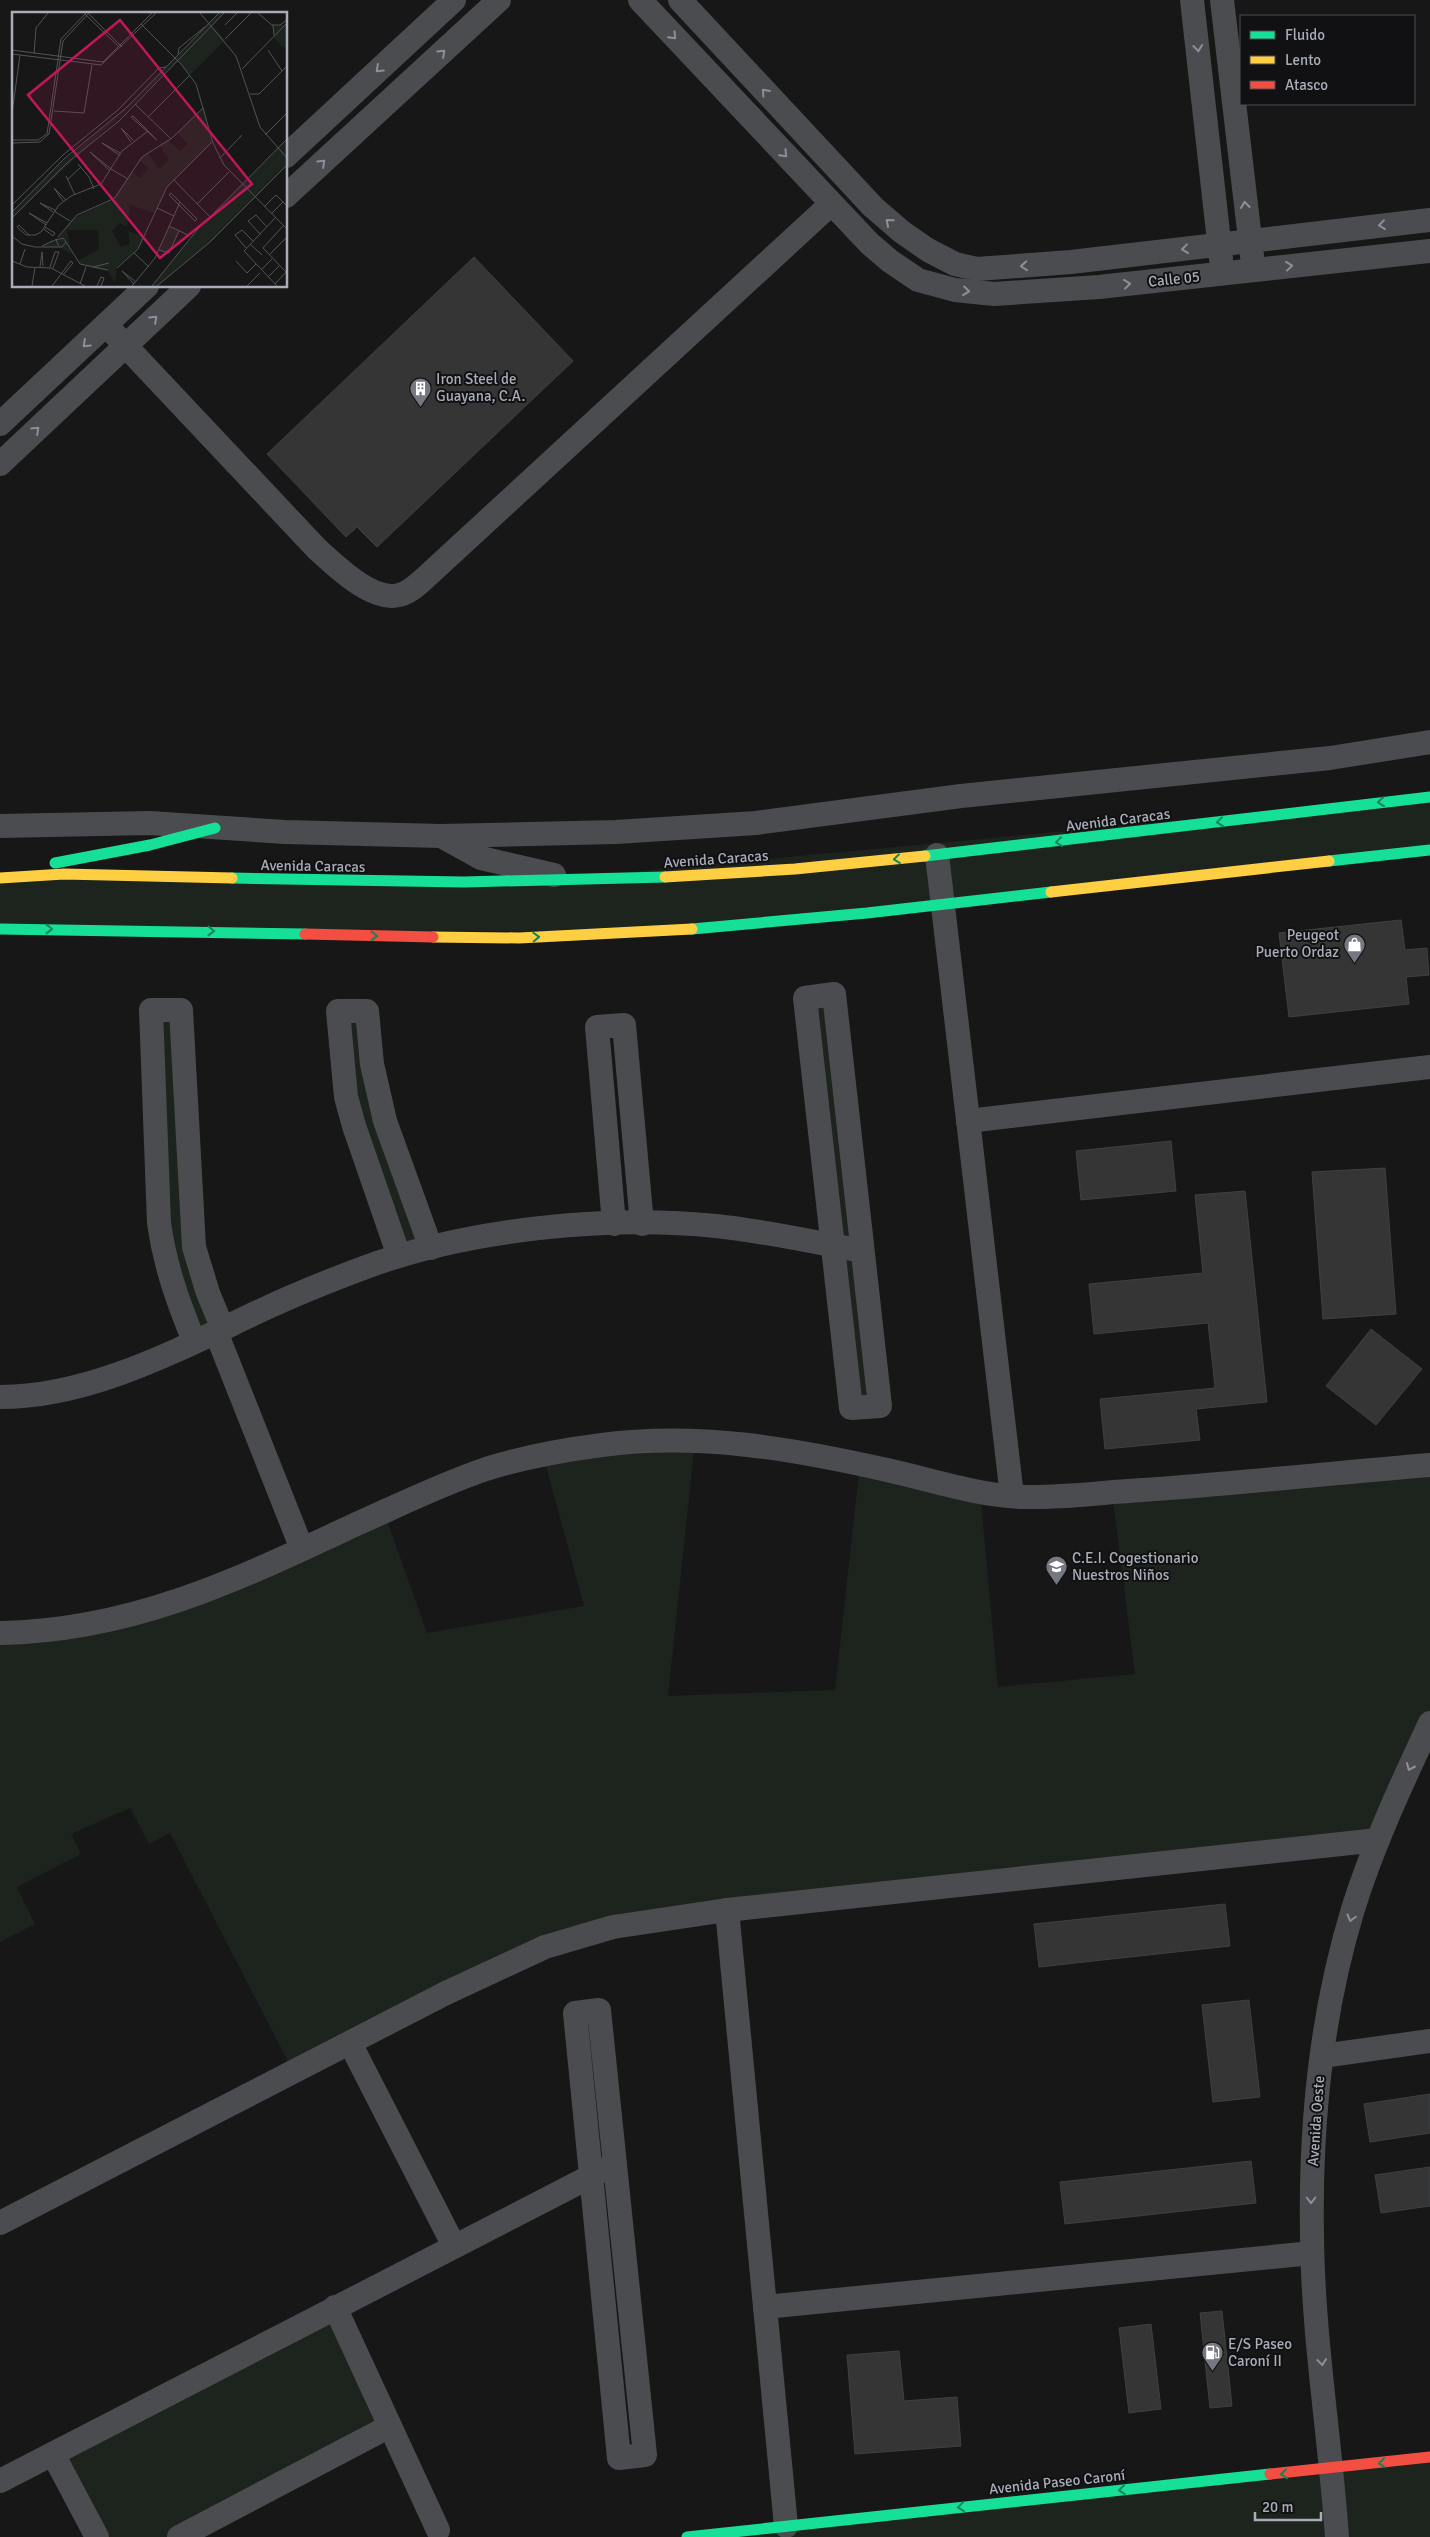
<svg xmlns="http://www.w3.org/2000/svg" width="1430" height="2537" viewBox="0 0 1430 2537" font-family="Signika,sans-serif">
	<rect width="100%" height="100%" fill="#171717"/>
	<g fill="#1d241e">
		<polygon points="1430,797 1430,850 660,932 0,929 0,876 523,882"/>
		<polygon points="834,994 880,1406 851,1408 805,998"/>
		<polygon points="151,1010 181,1010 190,1196 223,1329 194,1341 178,1302"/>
		<polygon points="338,1011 367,1011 431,1248 399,1256 354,1126"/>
		<polygon points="695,1441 668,1696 835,1690 860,1464 980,1491 998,1687 1135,1674 1112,1492 1430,1465 1430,1723 1378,1840 613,1927 293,2071 170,1833 149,1844 130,1808 71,1834 81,1854 17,1887 35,1924 0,1942 0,1633 79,1628 384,1512 427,1633 584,1606 543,1455"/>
		<polygon points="335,2307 390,2426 179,2537 97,2537 53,2454"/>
		<polygon points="1430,2457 1430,2537 687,2537"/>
	</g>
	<g fill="#353536" stroke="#3f4043">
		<polygon points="474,257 573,361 377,547 357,527 346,537 267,454"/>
		<polygon points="1401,920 1405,950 1427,948 1429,975 1406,977 1409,1004 1289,1017 1279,933"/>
		<polygon points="1171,1141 1176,1191 1081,1200 1076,1151"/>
		<polygon points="1385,1168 1396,1314 1323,1319 1312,1172"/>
		<polygon points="1245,1191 1267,1402 1196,1409 1200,1440 1105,1449 1100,1399 1215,1388 1213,1368 1208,1323 1094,1334 1089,1284 1203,1273 1195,1195"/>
		<polygon points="1371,1329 1422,1369 1376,1425 1326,1386"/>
		<polygon points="1225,1904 1230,1946 1039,1967 1034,1924"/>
		<polygon points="1249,2000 1260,2097 1213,2102 1202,2005"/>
		<polygon points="1430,2094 1430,2133 1370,2142 1364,2104"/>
		<polygon points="1251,2161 1256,2203 1065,2224 1060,2182"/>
		<polygon points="1430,2167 1430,2206 1381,2213 1375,2175"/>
		<polygon points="1222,2311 1232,2406 1210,2408 1200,2313"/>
		<polygon points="1151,2324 1161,2409 1129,2413 1119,2328"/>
		<polygon points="899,2351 904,2401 957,2397 961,2446 855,2454 847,2355"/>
	</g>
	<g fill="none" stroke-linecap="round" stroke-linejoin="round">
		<g stroke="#4b4c50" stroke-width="24">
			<polyline points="640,0 870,244 890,261 918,280 955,290 994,294 1099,287 1430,251"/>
			<polyline points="680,0 873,207 902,232 928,250 955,264 977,269 1071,262 1430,220"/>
			<polyline points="1192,0 1221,259"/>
			<polyline points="1222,0 1252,256"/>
			<polyline points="286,156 454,0"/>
			<polyline points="286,196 499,0"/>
			<path d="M106,325l211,224c19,17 55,53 82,46 10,-2 18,-10 26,-17l406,-374"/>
			<polyline points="0,424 147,286"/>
			<polyline points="0,464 189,286"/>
			<polyline points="0,826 150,823 285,832 441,836 616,832 756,823 961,796 1330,758 1430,742"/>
			<polyline points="443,837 481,858 554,875"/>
			<polyline points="937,855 1012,1496"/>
			<polygon points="834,994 880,1406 851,1408 805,998"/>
			<polyline points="968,1121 1430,1067"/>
			<polyline points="614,1224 597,1027 624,1025 642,1224"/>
			<polyline points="399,1256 354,1126 346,1097 338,1011 367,1011 372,1064 385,1121 431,1248"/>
			<polyline points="216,1332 302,1549"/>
			<path d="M194,1341c-16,-39 -29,-75 -35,-118l-8,-213h30l13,237 14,46 15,36"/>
			<path d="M0,1397c92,0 181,-49 262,-87 34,-16 69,-30 104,-43 102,-38 242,-52 350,-41 49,5 98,16 146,25"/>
			<path d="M0,1633c130,-2 235,-52 350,-106 45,-20 89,-42 136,-58 38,-12 77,-19 116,-24 96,-13 192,4 285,25 46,10 91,26 138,27 39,1 79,-5 118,-7 96,-7 191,-17 287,-25"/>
			<polyline points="727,1910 786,2526"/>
			<polygon points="599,2010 645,2455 619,2458 575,2013"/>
			<polyline points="350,2043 454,2246"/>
			<polyline points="1322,2056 1430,2041"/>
			<polyline points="0,2223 446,1993 545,1947 613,1927 727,1910 1378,1840"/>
			<polyline points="335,2307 438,2530"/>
			<polyline points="765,2307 1312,2253"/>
			<polyline points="53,2454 97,2537"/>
			<polyline points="0,2481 605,2169"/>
			<polyline points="179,2537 390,2426"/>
			<path d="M1337,2537c-7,-100 -24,-200 -25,-301 -2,-109 9,-222 41,-327 20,-64 49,-126 77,-186"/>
		</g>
		<g stroke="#16e098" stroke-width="11">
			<polyline points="925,856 1430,797"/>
			<polyline points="1329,861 1430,850"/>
			<polyline points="55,863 150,845 215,828"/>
			<polyline points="232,878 464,882 665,877"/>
			<polyline points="0,929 305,934"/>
			<polyline points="692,929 867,913 1051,892"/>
			<polyline points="687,2537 1270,2474"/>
		</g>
		<g stroke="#ffcf43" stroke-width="11">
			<polyline points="665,877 795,869 925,856"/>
			<polyline points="0,878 64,874 232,878"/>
			<polyline points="1051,892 1329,861"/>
			<polyline points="433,937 519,938 692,929"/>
		</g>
		<g stroke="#f24e42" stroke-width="11">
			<polyline points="305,934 433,937"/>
			<polyline points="1270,2474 1430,2457"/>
		</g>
	</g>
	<defs><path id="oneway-chevron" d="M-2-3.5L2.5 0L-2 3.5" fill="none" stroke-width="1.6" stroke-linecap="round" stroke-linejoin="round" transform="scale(1.25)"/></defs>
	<g stroke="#8c9099">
		<use href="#oneway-chevron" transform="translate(673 36) rotate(47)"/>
		<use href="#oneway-chevron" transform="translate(1198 48) rotate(84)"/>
		<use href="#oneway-chevron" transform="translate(442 53) rotate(-43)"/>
		<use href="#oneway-chevron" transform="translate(379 69) rotate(137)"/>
		<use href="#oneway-chevron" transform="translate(765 92) rotate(-132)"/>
		<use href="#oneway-chevron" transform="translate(784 154) rotate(46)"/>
		<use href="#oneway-chevron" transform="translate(322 163) rotate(-43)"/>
		<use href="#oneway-chevron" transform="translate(1245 205) rotate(-97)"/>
		<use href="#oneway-chevron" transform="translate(889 222) rotate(-139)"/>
		<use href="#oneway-chevron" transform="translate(1382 225) rotate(173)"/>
		<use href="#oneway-chevron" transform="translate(1185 249) rotate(173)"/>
		<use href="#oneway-chevron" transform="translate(1024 266) rotate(175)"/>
		<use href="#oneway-chevron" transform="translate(1289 266) rotate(-6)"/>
		<use href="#oneway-chevron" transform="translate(1127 284) rotate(-6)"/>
		<use href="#oneway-chevron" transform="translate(966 291) rotate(6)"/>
		<use href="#oneway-chevron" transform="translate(154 319) rotate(-43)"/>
		<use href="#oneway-chevron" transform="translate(86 344) rotate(137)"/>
		<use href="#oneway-chevron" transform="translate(36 430) rotate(-43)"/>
		<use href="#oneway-chevron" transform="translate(1410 1767) rotate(114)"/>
		<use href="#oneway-chevron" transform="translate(1351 1918) rotate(105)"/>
		<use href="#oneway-chevron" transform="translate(1311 2200) rotate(90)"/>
		<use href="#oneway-chevron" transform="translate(1322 2362) rotate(84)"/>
	</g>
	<g stroke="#14835c">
		<use href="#oneway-chevron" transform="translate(1381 802) rotate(174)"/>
		<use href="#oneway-chevron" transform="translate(1220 822) rotate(173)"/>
		<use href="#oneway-chevron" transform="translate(1059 842) rotate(173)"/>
		<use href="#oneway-chevron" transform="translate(897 859) rotate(174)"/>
		<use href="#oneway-chevron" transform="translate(49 929)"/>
		<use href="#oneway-chevron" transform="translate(211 931) rotate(1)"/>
		<use href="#oneway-chevron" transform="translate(374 936) rotate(1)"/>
		<use href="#oneway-chevron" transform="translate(536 937) rotate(-2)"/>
		<use href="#oneway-chevron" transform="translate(1382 2463) rotate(173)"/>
		<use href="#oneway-chevron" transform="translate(1284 2474) rotate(174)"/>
		<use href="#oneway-chevron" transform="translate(1122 2490) rotate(174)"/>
		<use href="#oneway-chevron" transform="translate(961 2507) rotate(174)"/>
	</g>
	<defs>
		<symbol id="building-pin" viewBox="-11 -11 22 30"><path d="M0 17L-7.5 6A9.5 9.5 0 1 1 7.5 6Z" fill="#757880" stroke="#111113"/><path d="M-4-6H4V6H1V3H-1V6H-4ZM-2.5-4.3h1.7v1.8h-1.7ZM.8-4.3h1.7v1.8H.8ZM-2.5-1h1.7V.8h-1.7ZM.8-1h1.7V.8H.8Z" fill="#fff"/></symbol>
		<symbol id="shop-pin" viewBox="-11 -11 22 30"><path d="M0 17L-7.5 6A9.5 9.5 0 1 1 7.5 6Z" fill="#757880" stroke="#111113"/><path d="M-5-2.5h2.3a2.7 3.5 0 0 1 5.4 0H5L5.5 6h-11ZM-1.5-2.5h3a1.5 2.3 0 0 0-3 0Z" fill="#fff"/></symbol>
		<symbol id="school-pin" viewBox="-11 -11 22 30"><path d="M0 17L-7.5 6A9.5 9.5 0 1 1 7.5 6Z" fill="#757880" stroke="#111113"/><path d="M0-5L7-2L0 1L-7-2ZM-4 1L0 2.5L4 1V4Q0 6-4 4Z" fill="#fff"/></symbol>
		<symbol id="fuel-pin" viewBox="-11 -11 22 30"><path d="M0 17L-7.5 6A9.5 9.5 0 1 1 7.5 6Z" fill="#757880" stroke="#111113"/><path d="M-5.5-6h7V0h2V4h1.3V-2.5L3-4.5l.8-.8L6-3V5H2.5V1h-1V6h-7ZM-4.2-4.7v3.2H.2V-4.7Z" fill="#fff"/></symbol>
	</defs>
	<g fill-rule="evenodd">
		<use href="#building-pin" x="408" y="376" width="25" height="34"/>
		<use href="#shop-pin" x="1342" y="932" width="25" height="34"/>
		<use href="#school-pin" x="1044" y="1554" width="25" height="34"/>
		<use href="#fuel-pin" x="1200" y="2340" width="25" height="34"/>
	</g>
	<g text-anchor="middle" stroke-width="4" stroke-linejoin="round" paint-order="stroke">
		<g font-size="15" fill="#a8adb8" stroke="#111113">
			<text transform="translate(1174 279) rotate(-6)" y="5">Calle 05</text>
			<text transform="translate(1118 820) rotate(-7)" y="5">Avenida Caracas</text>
			<text transform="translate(716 859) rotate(-4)" y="5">Avenida Caracas</text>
			<text transform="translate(313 866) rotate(1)" y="5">Avenida Caracas</text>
			<text transform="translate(1316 2121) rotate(-86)" y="5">Avenida Oeste</text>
			<text transform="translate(1057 2482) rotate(-6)" y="5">Avenida Paseo Caroní</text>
		</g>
		<g font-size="15" fill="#a8adb8" stroke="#111113" text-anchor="start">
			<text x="436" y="384">Iron Steel de<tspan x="436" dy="17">Guayana, C.A.</tspan></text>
			<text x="1339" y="940" text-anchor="end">Peugeot<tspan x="1339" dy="17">Puerto Ordaz</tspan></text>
			<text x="1072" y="1563">C.E.I. Cogestionario<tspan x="1072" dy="17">Nuestros Niños</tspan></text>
			<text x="1228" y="2349">E/S Paseo<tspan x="1228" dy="17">Caroní II</tspan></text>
		</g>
	</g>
	<g transform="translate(12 12)">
		<rect width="275" height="275" fill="#171717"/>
		<path d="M207,1h5l-11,13 12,14 -35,35 -12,-14 -166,157v-6l48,-48 62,-52zM261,13h14v22h-5l-8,-10zM192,95l8,35 -45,45 -13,26 -24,-8 -3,22 -8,-4 -7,8 9,16 9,-4 -2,-12 16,6 -4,9 -23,21 -2,16 -7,-12 -22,-4 -9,-6 22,-12 -1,-19h-31l4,24 -12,-7h-17l16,-9 14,-19 40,-19 19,-28 9,6 9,-10 -11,-8 9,-8 12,17 10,-9 -10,-16 9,-4 12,11 8,-7 -11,-11zM275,127v26l-73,74 -57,47h-5l45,-56zM157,214l10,5 -10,22 -10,-3z" fill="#1d241e"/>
		<path fill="none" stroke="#515357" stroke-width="1" d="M76,1l34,34M188,1l36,43 24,71 27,31M246,1l15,13 1,9M73,2l35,34M129,12l40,40 15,20 17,59 11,22 63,64M213,13l12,-12M260,13h8l7,-5M213,27l26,-26M0,38l91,12 49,-49M256,38l14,21M0,42l89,11 55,-52M22,42l2,-26 12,-15M166,42l1,-6 27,-22M230,57l45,-46M238,82h9l28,-28M123,92l36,35M42,99l30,2 8,-48M0,101l8,-58M121,104l24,24 -26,-23zM136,105l42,-42M253,123l22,-22M0,128h26l9,-6 14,-95 25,-26M119,130l-10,-14 12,12M0,131l28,-1 9,-8 14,-93 26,-28M107,143l-17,-12 18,10M208,146l22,-23M66,152l11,13 5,12M99,157l17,10M98,159l-20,-19 21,17M54,164l9,19M56,167l13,-12M162,168l36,37M159,181l26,26 -2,2 -26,-26zM51,189l-9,-13 12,12M185,192l32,-32M0,193l51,-50 56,-46 40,-41 7,-1M252,195l12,-12 11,11M145,196l17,8M42,199l16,10M0,200l52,-53 62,-51 93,-95M41,200l-13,-9 15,7M259,202l12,-12M0,206l55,-55 52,-42 105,-108M263,206l-31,33 33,35M34,213l-17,-12 18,10M157,214l19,9M32,217l9,7 2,-3 -10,-6M248,222l-12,-13 8,-6 11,12M17,223l-10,-10 -2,2 9,8h9l6,-3 18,-27 12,-9 30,-12 21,-33 26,-20M0,224l10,8 13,3h27l4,-5 -3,-4 -7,2 3,7M46,225l19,-22 38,-17 27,-41 30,-19 31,-30M54,230l14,22 28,6M238,232l12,11M30,234l15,-7M234,236l-11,-13 7,-5 11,11M147,238l10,3 10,-22M122,241l15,14M257,243l18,-18M0,249l15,6 24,1 34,18M224,249l11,12 9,-9M8,252l5,-15M28,255l2,-15 1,14M38,255l5,-15h4l-6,16M81,255l16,-4M105,256l21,-19 29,-62 45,-45M249,258l11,-11M256,265l11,-11M68,272l6,-17M122,272l-12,-13 14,11M263,272l11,-12 -23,-24 20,-22M20,274l3,-19M40,274l19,-25 2,2 -10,12M85,274l4,-9 3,1 -3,8M120,274l23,-28 25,-56M140,274l45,-56 90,-91M145,274l53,-44 77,-77M235,274l13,-13"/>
		<path fill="#c2185b" fill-opacity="0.15" stroke="#c2185b" stroke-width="2.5" d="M108,8l132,164 -92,74 -132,-163z"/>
		<rect width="275" height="275" fill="none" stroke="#a8adb8" stroke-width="2.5"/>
	</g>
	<rect x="1240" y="15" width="175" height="90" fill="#111113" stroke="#4d4f55"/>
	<rect x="1250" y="31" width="25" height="8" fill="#16e098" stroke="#4d4f55"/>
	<text x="1285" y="40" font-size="15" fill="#a8adb8">Fluido</text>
	<rect x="1250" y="56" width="25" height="8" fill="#ffcf43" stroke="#4d4f55"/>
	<text x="1285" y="65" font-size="15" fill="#a8adb8">Lento</text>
	<rect x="1250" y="81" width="25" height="8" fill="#f24e42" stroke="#4d4f55"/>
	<text x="1285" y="90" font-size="15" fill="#a8adb8">Atasco</text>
	<path d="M1255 2512v8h66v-8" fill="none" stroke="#a8adb8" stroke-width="2.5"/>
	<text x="1262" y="2512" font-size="15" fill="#a8adb8" stroke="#111113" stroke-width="4" paint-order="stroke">20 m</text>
</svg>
